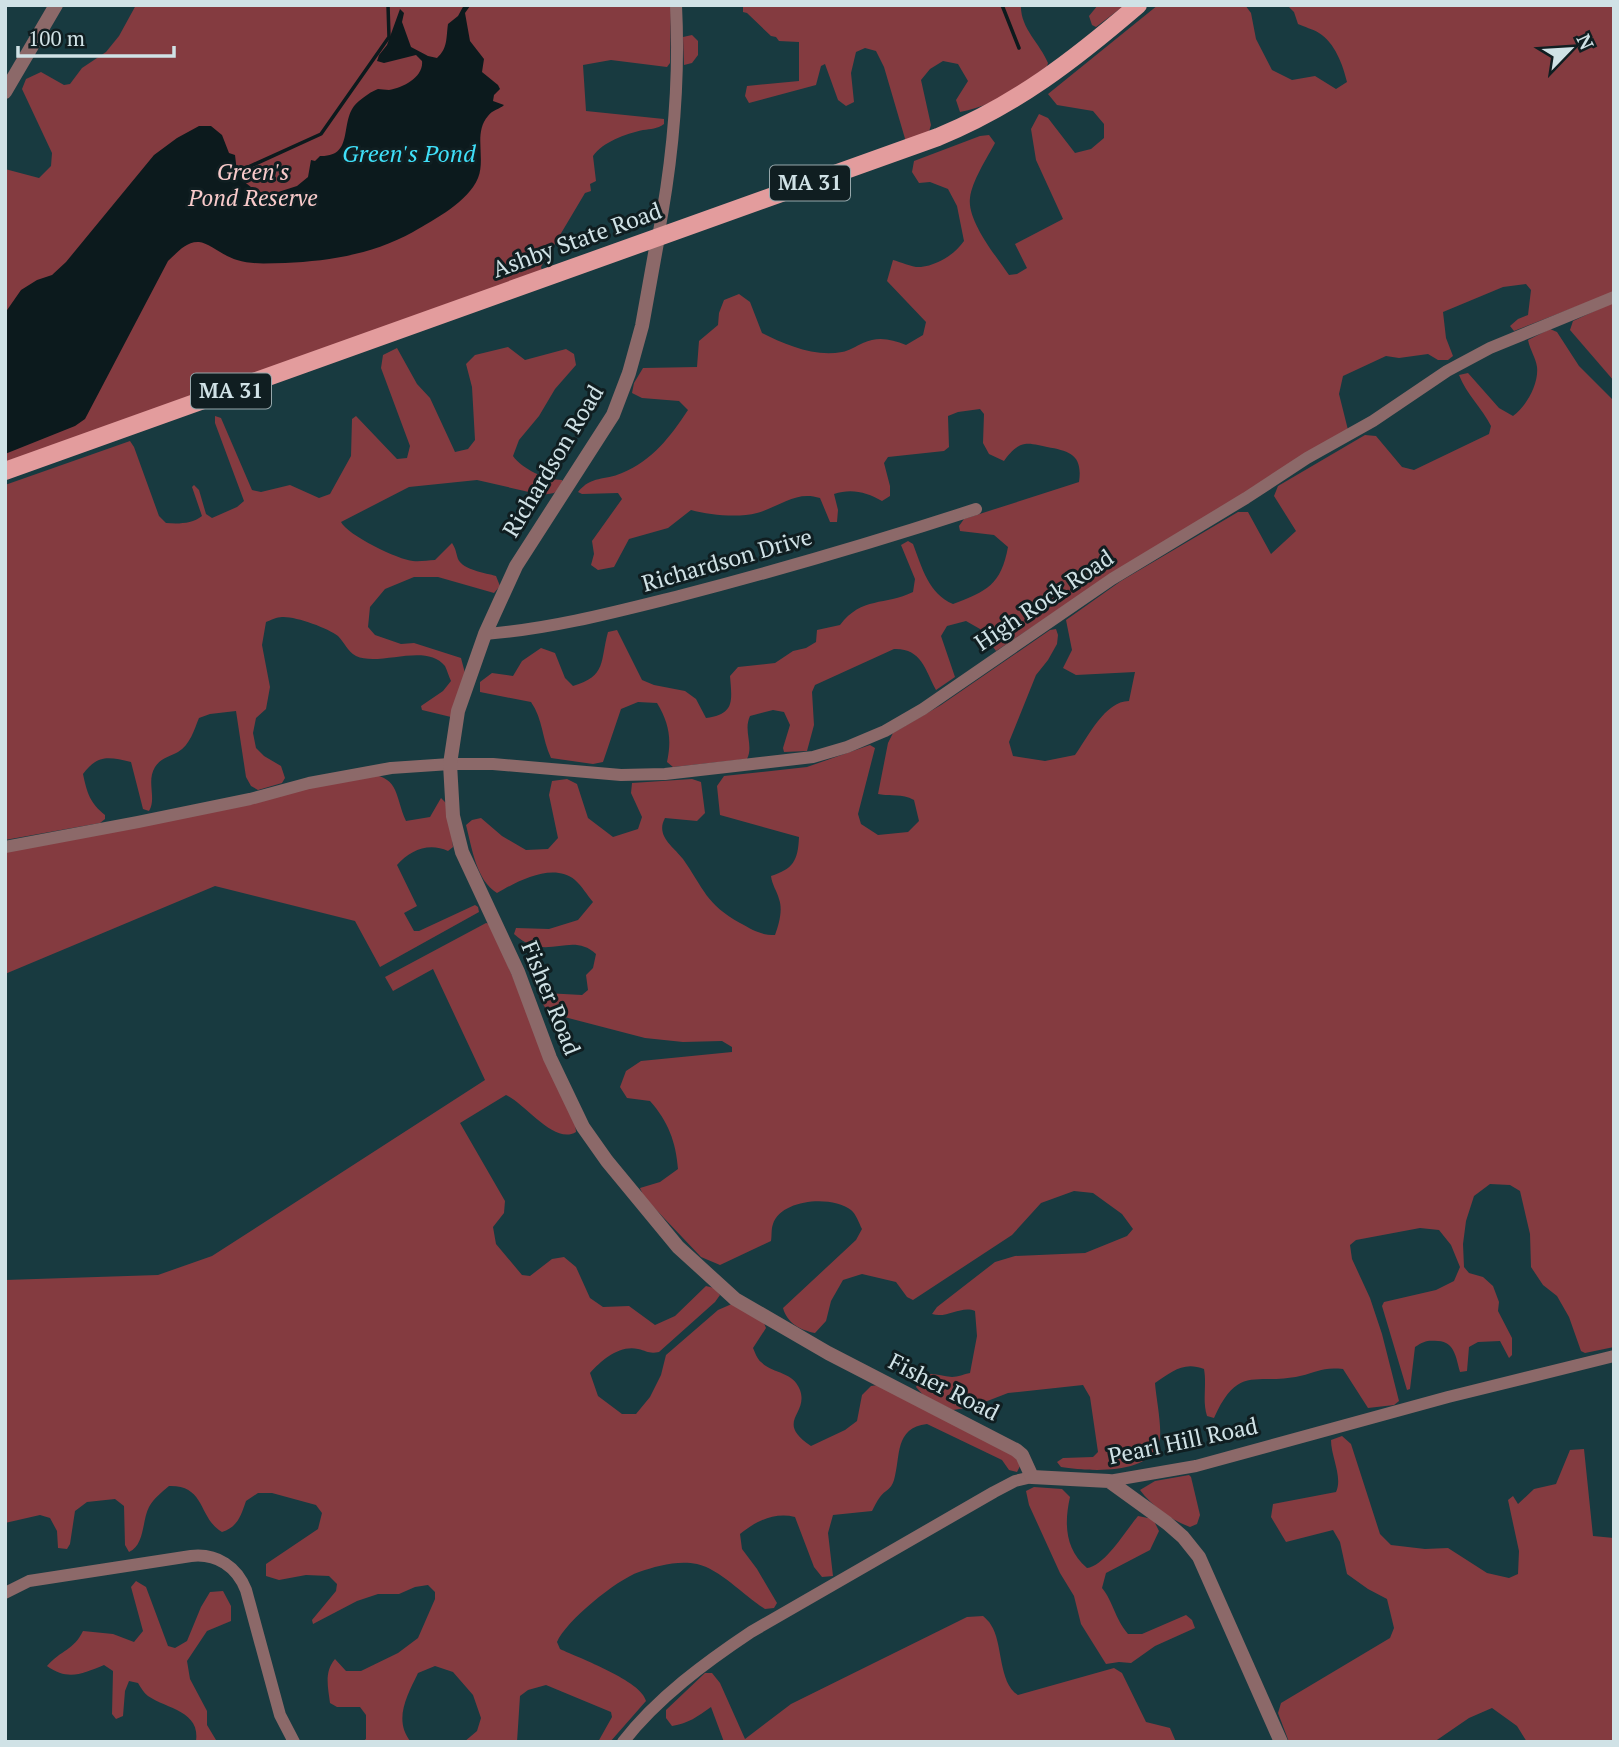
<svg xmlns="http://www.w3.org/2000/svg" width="1619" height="1747" viewBox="0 0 1619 1747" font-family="'PT Serif',serif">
	<rect width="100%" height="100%" fill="#183a40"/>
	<g fill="#843b40">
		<path d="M136,5h535l-1,58 -3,4 -56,-7 -28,5 3,46 78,8v5c-7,5 -13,5 -21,6 -18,4 -40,12 -50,26l3,25 -6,3 1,7 -6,2 -44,74 2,7 -538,188v-293l34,9 12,-12 1,-13 -30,-64 4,-10 15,-7 23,13 6,-1 12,-16 24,-16 13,-16z"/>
		<path d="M743,5h278c-1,23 19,38 27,58l-1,3c-26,20 -53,40 -87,46l-4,-12 12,-19 -10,-17 -15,-3 -13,8 -9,11 10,45 -4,13 -21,4 -22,-75 -8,-16 -11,-3 -9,4 -5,21 3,29 -8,4 -8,-6 -13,-36 -4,2 -5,19 -67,18 -4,-7 2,-10 52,-5v-39l-20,-1 -3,-4 -5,-1 -24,-23 -4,-1z"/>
		<polygon points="1098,5 1125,5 1096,27 1092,25 1089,16"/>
		<path d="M1158,5h87l6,8 5,26 16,31 20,10 23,-4 21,13 11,-7c-4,-17 -12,-39 -28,-49 -6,-4 -15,-6 -21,-9l-4,-12 -7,-7h327v287l-100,39 -4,-5 8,-7 10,-4 3,-25 -5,-6 -23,3 -60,25 3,26 7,18 -5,4h-10l-10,-6 -29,4 -13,-2 -43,20 -4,18 9,36 -257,158 -95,63 -16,-22 -14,-8 -19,5 -6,10 14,41 -19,13c-11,-21 -15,-42 -42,-41l-79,36 -3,7 2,33 -7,26 -23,1 -1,-4 7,-23 -6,-13 -11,-2 -23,6c-7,15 4,29 -3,43l-74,8 -6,-5c5,-23 2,-39 -10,-59l-19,-1 -17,7 -18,53 -10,2 -42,-6c-9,-19 -8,-39 -20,-56l-51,-10v-10l12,-9 21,3 9,-15 19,-13 14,5 10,25 8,8c34,-10 27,-25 35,-54l9,-2 25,50 12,5 31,6 11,8 10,19c29,-4 26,-17 24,-42l8,-9 37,-4 18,-12 13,-3 10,-6 1,-12 23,-5c22,-29 45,-19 73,-33l2,-13 -14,-34 7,-4 5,3c9,24 16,50 40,60 34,-13 48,-19 55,-57l-14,-12 -34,-4 -1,-5 5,-7 115,-37c4,-27 -9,-31 -32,-35 -6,-1 -15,-4 -22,-3 -9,1 -16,10 -21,17l-15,-7 -6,-11 1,-29 -4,-5 -22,3 -10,4 1,31 -5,4 -56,6 -4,6 6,23v10l-8,5c-15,-9 -31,-13 -48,-7l4,16 -1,12h-7l-10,-24c-24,-8 -41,9 -63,15 -19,5 -47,2 -66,-3l-23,18 -39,11 -15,28 -16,3 -7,-5 3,-11 -2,-13 30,-42 -4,-6 -36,1 -4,-2c14,-17 26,-11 44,-19 31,-13 48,-36 66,-63l-9,-9 -37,-3 -10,-5 2,-10 9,-15 54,-1 2,-26 19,-16 1,-12 5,-13 15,-6 11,8 12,31c24,12 52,24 80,19 7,-1 14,-6 21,-9 15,-7 28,-4 43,2l17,-10 3,-13 -39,-41 6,-21c8,2 20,8 28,7 17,-2 34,-13 43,-26l-7,-35 -9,-17 -18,-7 -11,1 -7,-11 2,-11 66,-25 9,-1 6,8c-8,15 -23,38 -25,55 -3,23 26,58 39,77l8,-1 10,-6 -12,-24 48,-25 -27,-59 -5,-31 8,-15 9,4 27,35 16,-4 13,-11v-14l-11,-13 -36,-6 -9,-11z"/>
		<polygon points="692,35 698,41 698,55 692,63 684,65 683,37"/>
		<polygon points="1614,302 1614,381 1570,330 1573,321"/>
		<path d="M1550,329l7,3 22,34 35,35v946l-29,6 -4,-2 -12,-34 -12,-21 -14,-11 -12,-18 -1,-33 -10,-43 -10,-6 -20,-1 -16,12 -8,25 -3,23 1,23 5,6 14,4 10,9 6,16 -1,9 14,27v17l-3,3 -9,-17 -22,1 -9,5 -2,24 -7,1c-4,-14 -5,-30 -22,-31 -11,-1 -14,0 -23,6l-5,42 -3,1 -25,-84 2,-4 52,-12 18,-9 6,-14 -9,-22 -12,-15 -19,-2 -64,12 -6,5 2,14 18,39 12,36 17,67 -5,4 -26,3 -25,-39c-22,-2 -24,3 -43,7 -45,10 -61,-13 -86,42l-7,-2c-5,-16 0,-30 -3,-47 -21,-8 -32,3 -49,14 1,15 8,47 4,60 -11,33 -72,28 -98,24l-4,-5 6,-4 30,-1 5,-5 -8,-55 -7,-12 -75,8 -36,14 -19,3 -29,-14 -8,-9c10,-20 19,-11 36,-10 6,0 12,-3 18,-4l7,-37 -2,-25c-14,-6 -28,8 -43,3l5,-7 58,-45 20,-6 70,-3 42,-17 6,-7 -11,-15 -29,-21 -19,-2 -33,12 -29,32 -99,65 -6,-3 -11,-15 -34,-8 -19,6 -12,21 -5,20 -11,12c-15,-3 -28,-10 -32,-25l73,-68 6,-11c-3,-6 -6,-15 -11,-19 -19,-15 -70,-11 -78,14 -2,5 -1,12 -2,17l-51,24 -19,-8 -57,-60 -4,-9 20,-6 18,-13c-2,-27 -10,-48 -28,-68l-23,-3 -7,-11 6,-16 15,-10 91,-9v-5l-10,-6 -39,1 -38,-4 -96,-25 -9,-13 5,-7 37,2 6,-5 -2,-15 7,-7 3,-14c-26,-24 -50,10 -82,-20l2,-6 33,1 29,-9 15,-18c-6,-7 -11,-16 -18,-22 -22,-18 -57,1 -78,13 -21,-13 -25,-45 -31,-68l6,-5 9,-2 21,18 24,14 22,-1 10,-11 -9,-43 3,-14 15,-2 10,5 11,34 25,19 25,-8 4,-12 -11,-24 1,-10 60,-4 9,3 4,31 -8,8 -32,-3c-10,18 9,29 18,41 21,30 23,45 57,64 13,7 20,12 35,12 4,-11 8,-25 4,-36 -2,-8 -7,-14 -8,-23 22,-7 27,-15 28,-39l-79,-22 -3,-29 7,-10 83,-9 63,-22 5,3 -17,66 3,10 17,11 30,-3 11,-11 -5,-21c-13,-7 -22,-3 -36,-6l10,-51 5,-10 48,-28 109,-75 6,-1 2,6 -1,9 -9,16 -12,15 -27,67 4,14 32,5 30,-6c13,-18 30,-54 54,-54l6,-29 -59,3 -13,-7 9,-18 -6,-30 55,-39 117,-69h10l23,42 25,-23 -22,-35 4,-10 87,-51 11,1 26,31 12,3 75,-36 2,-8c-9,-18 -24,-31 -32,-51l9,-2 31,35 14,8c13,-9 26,-32 24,-49 -1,-9 -7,-17 -9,-27z"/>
		<path d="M508,347l17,13 41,-11 8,5 2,11 -21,24 -16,27 -20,24 -6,16c9,13 33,24 49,24l2,5 -10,8 -12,2 -65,-15 -68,7 -68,35c6,13 58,38 72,39 7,1 15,-1 22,-1l17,-17c4,6 4,10 6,16 5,11 28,14 38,17l4,10 -6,7 -56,-16h-24l-29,12 -15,18 -2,20 7,8 26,9 13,-1 47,15 4,15 -14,44 -29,-7 -1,-4 22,-15 8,-10c-2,-4 -4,-11 -6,-15 -19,-24 -65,1 -89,-10 -9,-5 -11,-13 -18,-20 -10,-8 -43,-20 -56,-19 -5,0 -11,3 -16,5l-4,23 8,42 -4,22 -10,9 -3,15 3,15 8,8 17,10 4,12 -3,5 -24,7 -7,-4 -5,-9 -10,-66 -26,3 -11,4c-5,12 -9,27 -21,34 -9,5 -17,6 -23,15 -9,15 2,31 -6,44l-6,-2 -12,-47c-22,-5 -33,-8 -48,12 4,19 7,29 22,41v4l-5,4 -95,17v-355l125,-44 4,6 25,69 7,7c12,1 26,1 36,-7l-10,-29 2,-2 5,5 7,24 6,4 25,-11 7,-6 -29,-78v-7l6,2 31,72 9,2 29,-7 29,13 11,-4 21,-38 1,-37 4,-3 41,43 10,-1 3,-12 -29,-78 2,-13 14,-7 20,36 13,14 25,54 13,-3 7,-9 -3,-53 -6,-23 9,-9z"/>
		<path d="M370,774c30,4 25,23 36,47l24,-4 11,-19 7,7 5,42 -5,4c-19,-9 -38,-1 -51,14l20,41 -13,7 10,18h5l56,-26 3,2 1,5 -99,55 -25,-46 -140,-35 -210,88v-123z"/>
		<path d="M486,923l4,1 85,198 1,10c-22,13 -50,-28 -70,-37l-46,28 45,78 -1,12 -11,14 3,17 26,31 8,1 22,-17 12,-2 12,10 14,31 13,9 26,-1 26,19 20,-9 31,-30 8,2 6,7 -5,7 -56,50c-10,2 -12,-1 -21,-3 -19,-4 -36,11 -48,24l8,23 24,18h14l14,-17 11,-22 5,-20 52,-45 16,-7 30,20 2,5 -13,20c2,4 4,11 8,14 12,12 32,9 39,28 9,25 -26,31 11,56l34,-16 12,-9 5,-26 9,-9 7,-1 138,72 4,9 -3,6 -8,-2 -7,-10 -75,-36c-33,4 -26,32 -33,56 -3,10 -9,10 -14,17 -3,4 -6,10 -8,14l-39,4 -5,18 5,43 -11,1 -8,-10 -19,-50c-21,-5 -39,4 -55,17l2,15 15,20 20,34 -3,5 -9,1c-21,-13 -45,-40 -68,-45 -19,-4 -41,2 -58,8 -23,8 -73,49 -82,70l3,7c19,9 82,32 86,52l-36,41h-12l14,-25 -1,-5 -65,-27 -18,5 -8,6 -3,46h-53l13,-11 4,-13 -8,-23 -20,-23 -18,-6 -17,7c-11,23 -25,47 -7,69h-49l4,-3v-24l-6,-8h-23l-7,-4c-2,-16 -6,-31 5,-44l11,12h15l37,-18 20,-15 17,-39v-7l-7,-7 -13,2 -16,7h-21l-21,7 -44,23 -1,-4 24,-29 1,-7 -8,-8 -23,-1 -27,5 -13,-4v-12l52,-35 4,-16 -6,-8 -44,-12h-14l-12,8c-5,14 -8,26 -24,31 -24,-14 -16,-47 -53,-46 -7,6 -15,12 -20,21 -7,13 -4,38 -20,45l-4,-7 -1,-39 -9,-7 -28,3 -12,9 -5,33 -3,5 -9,-1 -1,-17 -7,-13 -10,-3 -35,8v-243l153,-5 54,-19 273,-176 -52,-111 -40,22 -8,-14z"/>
		<path d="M1342,1436l9,8 29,90 11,11 34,4 23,-1 39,25 22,5 9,-4 1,-23 -11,-51 5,-4 5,8 16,-15 22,-5 14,-34 14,-1 9,87 21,2v204h-87l-10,-16 -25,-18 -23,10 -35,24h-145l-11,-29 3,-10 109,-65 4,-10 -7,-29 -19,-10 -21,-15 -7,-32 -7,-12 -47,12 -15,-25 2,-13 63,-12c7,-15 -5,-35 -5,-52z"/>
		<path d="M1189,1475l2,2 9,38 -3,9 -7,3c-19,-7 -38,-21 -50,-37l15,-9z"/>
		<path d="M1034,1487l28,2 8,8c-6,27 -5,52 17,71 18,-2 39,-38 51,-52l15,3 6,12 -9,19 -44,23 -4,15c12,15 12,29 26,46h14l44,-19 6,5 3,8 -40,18 -24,17 -12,-1 -13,2 -25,-40 -7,-28 -14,-23 -31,-68 -3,-14z"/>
		<path d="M136,1581l10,6 22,59 7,2 12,-7 14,-34 9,-15 13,-1 8,15v15l-24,10 -20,30 3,18 17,32v14l9,15 12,2h-32c5,-31 -29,-33 -48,-46 -4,-3 -7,-8 -10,-13l-9,-2 -4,10 -2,25 -7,3 -4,-5 1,-43 -9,-6c-22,9 -36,16 -57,1 14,-16 27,-16 36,-35l30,3 21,8 9,-11 -12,-44z"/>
		<path d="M983,1616c3,3 6,5 8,9 12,17 7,58 27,70l96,-27 8,5 24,49 24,6 6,14h-452l-13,-35c-14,10 -22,16 -39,19l-6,-8v-8l39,-37h7l8,10 25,56 46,-35 176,-87z"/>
	</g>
	<path fill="#0c1a1d" d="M464,5l6,1 -5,7 5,28 14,18 -2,13 16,13 2,4 -6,6 -1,6 11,4c-4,4 -12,5 -16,11 -15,17 -2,42 -10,62 -10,24 -43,41 -65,54 -40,22 -83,29 -128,31 -16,0 -33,2 -48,-3 -12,-3 -28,-17 -38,-18 -13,-1 -22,11 -31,19l-83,158 -10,7 -70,28v-141l16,-23 16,-10 15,-5 14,-13 88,-107 23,-17 22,-12h12l11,9 7,18 6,2 2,17 5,8 14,11 16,3 25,-8 11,-9 3,-17 4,1 5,-5c37,1 17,-38 39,-55 5,-4 13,-10 19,-12 3,0 7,1 11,1 14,-2 35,-13 33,-29l-6,-6 -32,8 -7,-2 2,-6 8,-10 13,-36 4,4 -2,9 9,25 17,9 9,2c11,-10 9,-20 11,-34l10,-8z"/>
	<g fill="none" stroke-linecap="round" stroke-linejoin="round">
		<g stroke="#0c1a1d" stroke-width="3.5">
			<polyline points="1002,5 1019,48"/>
			<polyline points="233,174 321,134 389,37 388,5"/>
		</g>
		<g stroke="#8c6969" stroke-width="12">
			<path d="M658,237c15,-78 22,-152 18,-232"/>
			<path d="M485,634c66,-5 130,-22 194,-38 100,-26 199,-55 297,-87"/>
			<polyline points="5,847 138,822 250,799 309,783 391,768 450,764 493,764 621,775 665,774 813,757 847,747 885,731 923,709 1112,579 1246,498 1307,458 1373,421 1447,371 1490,348 1614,297"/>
			<polyline points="1109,1481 1196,1466 1448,1397 1614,1356"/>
			<path d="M5,1593l24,-12 162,-25c26,-3 46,11 55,34l34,125 14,27"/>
			<path d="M623,1742c34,-44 83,-80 128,-110l243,-140 21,-11 17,-4"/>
		</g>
		<g stroke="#8c6969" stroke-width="14">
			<polyline points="5,92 56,5"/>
			<polyline points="658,237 642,326 629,373 613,415 516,566 485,634 458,711 450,764 453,816 462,852 518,972 550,1058 583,1127 607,1161 678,1247 735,1299 828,1353 1016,1450 1022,1455 1032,1477 1109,1481 1167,1523 1183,1537 1199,1557 1281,1742"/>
		</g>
		<path stroke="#e39c9d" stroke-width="18" d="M5,471l933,-334c78,-32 136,-77 200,-132"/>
	</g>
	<g text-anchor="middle" stroke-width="6" stroke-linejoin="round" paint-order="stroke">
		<g fill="#101e21" stroke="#96a7ab" stroke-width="2">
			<rect x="770" y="165.5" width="80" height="35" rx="5"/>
			<rect x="191" y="373.5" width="80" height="35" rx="5"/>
		</g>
		<g font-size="21" font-weight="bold" fill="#d0e2e6">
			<text x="810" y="190">MA 31</text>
			<text x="231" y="398">MA 31</text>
		</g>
		<g font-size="23" font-style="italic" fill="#f8caca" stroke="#101e21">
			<text x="253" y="180">Green's<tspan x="253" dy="26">Pond Reserve</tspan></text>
		</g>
		<g font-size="23" fill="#d0e2e6" stroke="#101e21">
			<text transform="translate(577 240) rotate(-20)" y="8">Ashby State Road</text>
			<text transform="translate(553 461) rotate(-59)" y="8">Richardson Road</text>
			<text transform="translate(727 560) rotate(-16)" y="8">Richardson Drive</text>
			<text transform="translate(1044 600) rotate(-34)" y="8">High Rock Road</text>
			<text transform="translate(551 998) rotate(68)" y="8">Fisher Road</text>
			<text transform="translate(944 1387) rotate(27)" y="8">Fisher Road</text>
			<text transform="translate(1183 1441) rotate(-12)" y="8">Pearl Hill Road</text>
		</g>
		<g font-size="24" font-style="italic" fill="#3fdff8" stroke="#101e21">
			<text x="409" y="162">Green's Pond</text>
		</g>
	</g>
	<rect width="1619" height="1747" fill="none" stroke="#d0e2e6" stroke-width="14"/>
	<g transform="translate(1570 49) rotate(65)" stroke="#101e21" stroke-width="5" paint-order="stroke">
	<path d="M0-5L12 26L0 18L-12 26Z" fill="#d0e2e6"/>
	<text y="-10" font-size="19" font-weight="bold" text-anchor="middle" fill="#d0e2e6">N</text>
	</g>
	<path d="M18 46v10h156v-10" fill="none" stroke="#d0e2e6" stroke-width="3.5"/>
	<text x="28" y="46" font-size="21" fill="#d0e2e6" stroke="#101e21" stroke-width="5" paint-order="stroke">100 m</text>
</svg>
